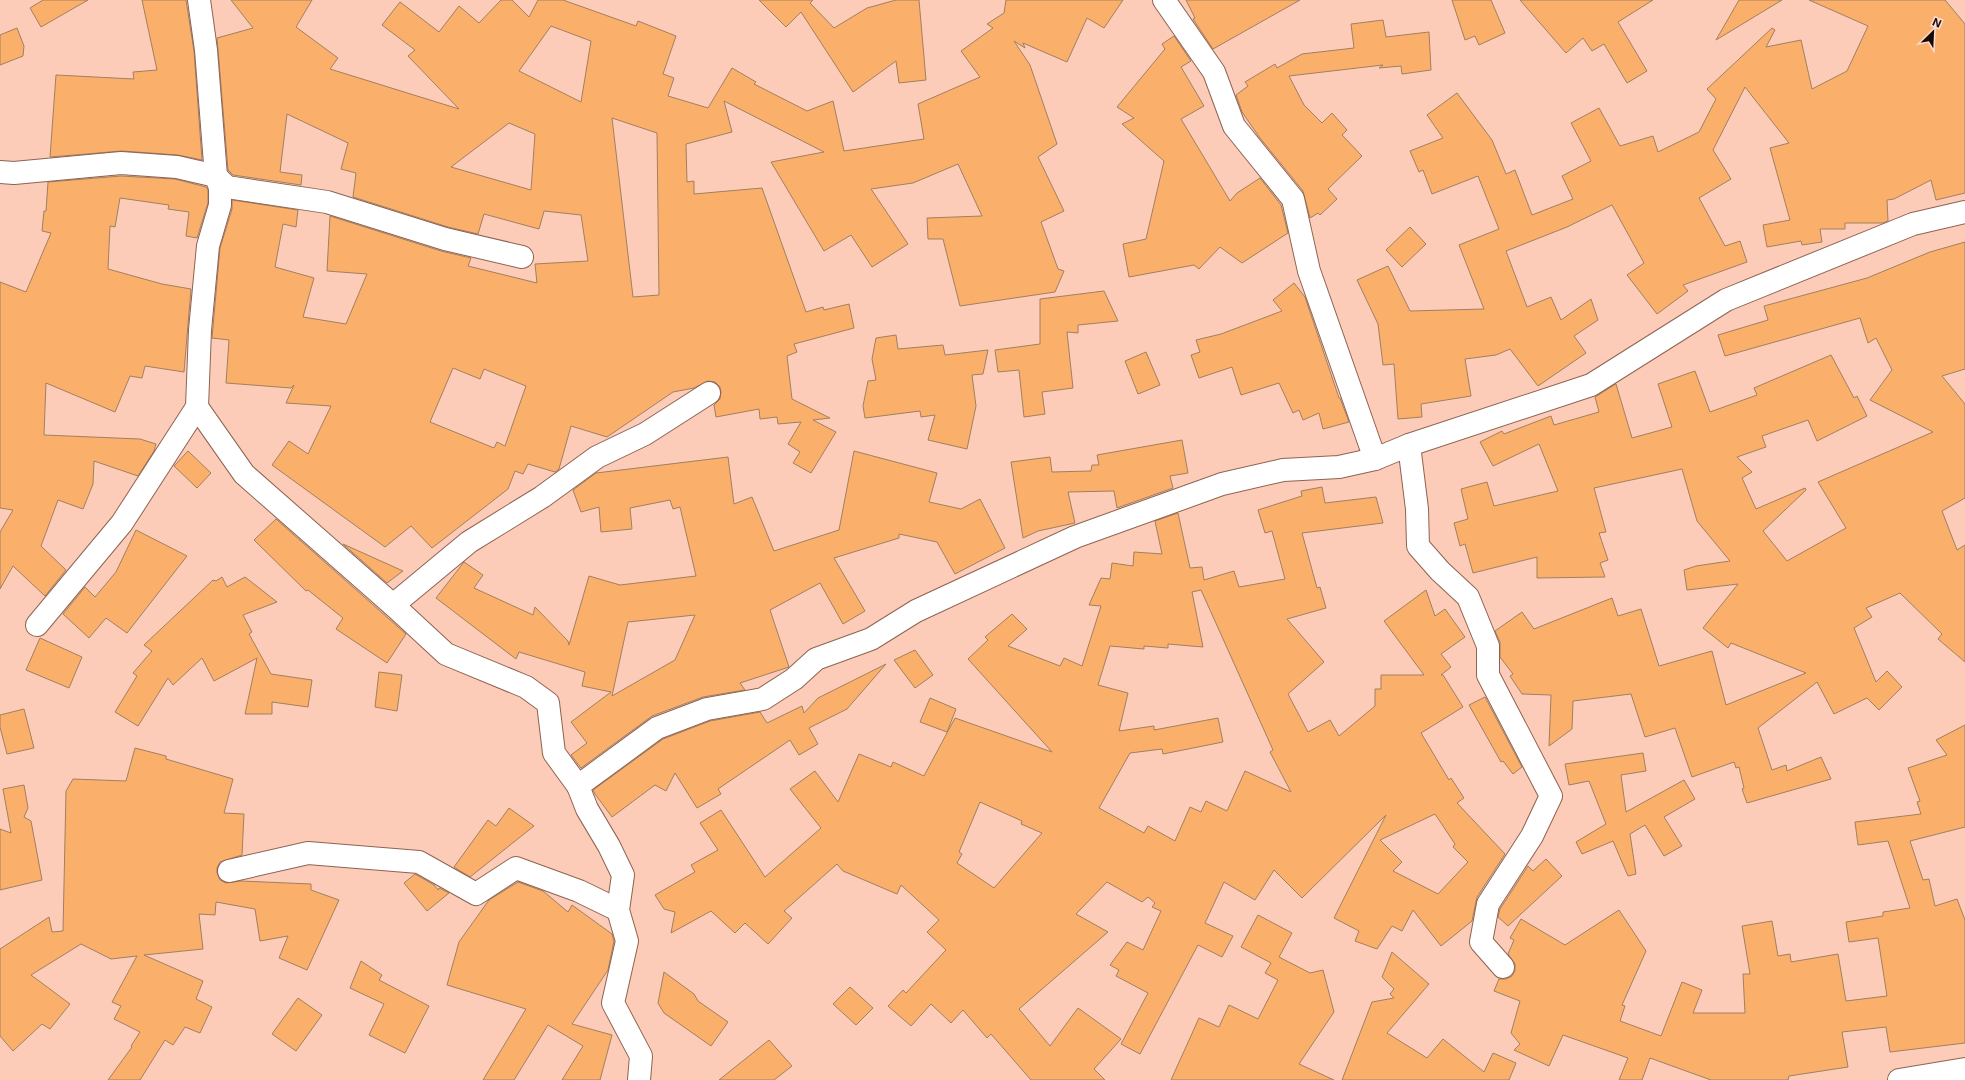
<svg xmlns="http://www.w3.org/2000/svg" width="1965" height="1080" viewBox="0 0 1965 1080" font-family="Inter,sans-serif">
	<rect width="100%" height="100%" fill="#fdccb9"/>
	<g fill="#fab06b" stroke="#a27f5f" fill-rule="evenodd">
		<polygon points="43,0 88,0 41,27 30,8"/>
		<polygon points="142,0 186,0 194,51 202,160 178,155 122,151 50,157 56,75 134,79 133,72 157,70"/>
		<path d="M231,0h81l-16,27 42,31 -8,11 129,40 -51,-53 7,-6 -33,-25 18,-23 39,30 20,-26 20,17 22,-23h11l17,17 9,-17h25l73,26 2,-5 38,15 -13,38 11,4 -6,18 40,12 24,-40 24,14 -2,2 53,27 26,-10 11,50 80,-12 -6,-35 62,-27 -19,-26 32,-23 -6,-4 17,-11 2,-13h117l-19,28 -17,-10 -20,44 -44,-19 2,5 -11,-7 16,24 27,79 -19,13 26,54 -23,11 17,47 6,2 -9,21 -95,14 -17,-67h-15l-1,-21 55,-2 -24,-52 -45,19 -42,6 37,55 -36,23 -21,-32 -27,16 -53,-89 53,-10 -100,-51 8,31 -46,12 1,38 7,-1v13l68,-6 44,124 17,-5 1,3 25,-6 5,24 -60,16 3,8 -10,4 5,43 38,19 -17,2 23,12 -25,41 -18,-10 7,-11 -12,-8 13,-22 -23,2 -1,-7 -17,2 -1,-10 -43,8 -2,-12 6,-6 1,-7 -1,-5 -5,-5 -7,-1 -14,7 -21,4 -66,45 -36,-11 -12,43 -4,3 -27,-8 -5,10 -8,-3 -7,18 -76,59 -21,-22 -26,21 -113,-82 17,-24 19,13 23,-48 -45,-3 8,-18 -3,3 -65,-5 3,-43 -17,-2 8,-90 12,-39v-9l66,10 -2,17 -13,-3 -8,43 39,11 -11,39 43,7 21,-50 -40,-3 3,-55 111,35 30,7 -3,8 69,17 -2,-19 53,-3 -7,-46 -37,-4 -5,18 -55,-15 -6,20 -30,-7 -95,-30 3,-24 -15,-4 7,-26 -61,-29 -7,58 22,3 -1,10 -68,-10 -5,-5 -11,-132 36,-10zM551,26l40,15 -10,61 -62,-31zM612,118l45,15 2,162 -26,2zM509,123l26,11 -4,56 -80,-23zM453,368l27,11 4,-10 42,17 -21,60 -8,-4 -3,6 -64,-26z"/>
		<polygon points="759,0 813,0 810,3 834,28 867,8 896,0 919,0 926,80 899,83 896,61 853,92 801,12 786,27"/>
		<polygon points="1186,0 1300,0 1213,49 1193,19 1195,18"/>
		<polygon points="1452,0 1491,0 1505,33 1479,45 1475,36 1465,40"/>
		<polygon points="1520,0 1653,0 1618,22 1647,71 1627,83 1604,44 1592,51 1583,38 1566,53"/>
		<polygon points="1739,0 1782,0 1716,40"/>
		<polygon points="1809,0 1945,0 1965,24 1965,193 1936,200 1931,180 1894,199 1887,200 1888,221 1883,223 1845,223 1845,229 1820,229 1822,242 1802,245 1801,241 1767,247 1763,225 1790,220 1770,148 1789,143 1745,87 1713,150 1731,179 1699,198 1725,246 1740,241 1747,262 1683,285 1688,291 1657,314 1627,275 1644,263 1612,205 1567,227 1506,251 1527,307 1551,297 1561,320 1591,299 1598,320 1574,336 1586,353 1538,386 1510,349 1496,355 1465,359 1471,396 1421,404 1422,417 1398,419 1394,364 1383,365 1378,324 1357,280 1388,266 1410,311 1484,309 1459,245 1499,229 1478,176 1432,194 1423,170 1419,172 1410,151 1443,138 1427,115 1457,93 1492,140 1506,174 1515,170 1532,215 1573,199 1562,176 1591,161 1571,123 1599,108 1620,146 1653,136 1658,152 1699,132 1716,99 1707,89 1772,28 1775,30 1766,47 1801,40 1812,89 1847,71 1868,26"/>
		<polygon points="1383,20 1386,37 1429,32 1431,70 1402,74 1401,66 1379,68 1383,65 1289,76 1304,105 1322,123 1332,113 1347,130 1342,135 1362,156 1328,189 1337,199 1320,215 1318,213 1310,218 1303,191 1260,138 1242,112 1236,95 1248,86 1245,82 1275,64 1277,68 1302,54 1354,48 1351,24"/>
		<polygon points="17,28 24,46 23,56 0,65 0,35"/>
		<polygon points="1174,36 1191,61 1181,67 1204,106 1181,119 1230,201 1237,193 1260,178 1281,205 1288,233 1242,263 1220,247 1199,269 1194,265 1129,277 1123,244 1146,239 1164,161 1122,124 1134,118 1117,107 1165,49 1162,44"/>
		<polygon points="121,176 175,179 206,187 208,190 208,203 197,238 186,236 189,212 168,209 169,205 120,198 115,227 110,226 108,269 162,284 191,289 184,372 145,366 142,378 130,376 115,412 46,383 44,435 140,439 156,444 154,451 138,476 94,461 93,484 83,509 58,500 41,546 66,570 45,596 13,566 0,589 0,532 13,510 0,508 0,282 26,292 51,233 42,231 44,211 46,211 48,182"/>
		<polygon points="1410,227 1426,244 1402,267 1386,250"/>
		<polygon points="1965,242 1965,369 1942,376 1965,404 1965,498 1942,511 1957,550 1965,545 1965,662 1938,639 1942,634 1900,593 1866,608 1872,617 1854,628 1876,682 1887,671 1902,687 1879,710 1867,698 1834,714 1817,682 1758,728 1772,770 1786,765 1787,771 1821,757 1831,779 1747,803 1742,789 1744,788 1739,767 1736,768 1734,762 1692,777 1675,728 1645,737 1631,694 1573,701 1572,729 1549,746 1551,695 1522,694 1510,676 1513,674 1500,657 1500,642 1495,631 1522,612 1534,629 1612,598 1618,616 1641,609 1659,666 1712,651 1726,705 1806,673 1731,643 1728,648 1703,628 1738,584 1687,590 1684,570 1696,566 1730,561 1697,521 1682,469 1594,488 1606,532 1599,533 1608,560 1600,563 1605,577 1537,578 1537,557 1473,573 1465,544 1460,546 1454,523 1468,519 1461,489 1487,482 1494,506 1558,491 1539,444 1493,466 1480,442 1502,431 1504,434 1551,416 1554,425 1599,412 1595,397 1616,384 1632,438 1672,427 1658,384 1695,371 1710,412 1757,395 1754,388 1831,355 1854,398 1857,396 1867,416 1817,441 1808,420 1762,436 1766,447 1737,457 1752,472 1742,478 1756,509 1805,488 1806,490 1763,531 1787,561 1846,528 1818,482 1933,432 1870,400 1892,370 1876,338 1868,343 1860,318 1725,356 1718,335 1768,320 1764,306 1867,278 1930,252"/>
		<polygon points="1294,283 1305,297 1339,398 1340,398 1349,422 1323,429 1319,413 1303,420 1299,410 1293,413 1279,383 1241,395 1232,367 1199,378 1191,355 1200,352 1196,340 1221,334 1282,311 1273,300"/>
		<polygon points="1104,291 1118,321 1078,325 1078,333 1067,332 1073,388 1042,392 1045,414 1024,417 1019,370 998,372 995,350 1040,344 1040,299"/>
		<polygon points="896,335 898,349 943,345 945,355 988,350 983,374 972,375 976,406 967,449 928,440 935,415 921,417 920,411 865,418 863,406 868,381 876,380 872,359 876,338"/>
		<polygon points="1146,352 1160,385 1138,394 1125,361"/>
		<polygon points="1182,440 1188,473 1170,476 1173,488 1117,508 1114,491 1068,492 1075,523 1038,531 1023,538 1011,462 1050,457 1052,472 1091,471 1092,465 1099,465 1097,455"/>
		<polygon points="188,451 211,473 197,488 174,466"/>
		<path d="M854,451l83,22 -8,29 32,7 19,-10 25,49 -50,26 -18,-32 -38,-8v4l-65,20 31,53 -22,13 -23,-41 -50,27 19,57 -49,16 5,7 -42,7 -51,19 -71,52 -10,-13 16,-12 -16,-21 40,-30 -29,-6 3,-14 -66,-20 -3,7 -80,-61 28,-36 19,13 -9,13 59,27 2,-8 33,34 1,4 20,-69 31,9 76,-9 -16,-69 -7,2 -3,-9 -40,8 2,21 -31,3 -2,-25 -18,5 -8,-22 23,-17 132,-16 6,47 18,-7 22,54 65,-21zM695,615l-20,45 -63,36 16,-74z"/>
		<path d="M1322,487l3,16 51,-6 7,26 -81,10 15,55 3,-1 6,21 -39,11 37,43 -36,32 20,38 22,-12 9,16 36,-30v-17h6v-14h43l-40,-54 42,-31 9,26 10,-7 20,28 -24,17 10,13 -10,8h2l20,32 -42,26 28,47 2,-2 13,20 -7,5 48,51 -28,43 -5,24 -31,25 -28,-36 -11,21 -10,-5 -15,23 -22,-8 4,-10 -25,-13 52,-103 -84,83 -28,-28 -19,30 -31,-18 -19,41 28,13 -11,21 -24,-12 -58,109 -19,-10 27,-51 -32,-17 3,-6 -9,-5 17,-23 16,8 18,-39 -9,-4 3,-4 -7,-6 -6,5 -35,-20 -31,32 32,18 -89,77 31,37 28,-38 43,31 -27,30 11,11h-74l-40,-46 -4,4 -24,-28 -12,13 -20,-19 -20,22 -23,-20 15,-16 3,3 40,-43 -19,-18 12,-12 -38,-35 -4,9 -54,-23 -6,-7 -53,47 8,7 -24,26 -23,-21 -10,10 -24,-22 -40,22 4,-21 -11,-3 -9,-14 40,-23 -4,-7 27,-15 -18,-27 21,-13 44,67 56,-49 -31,-39 25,-18 23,31 21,-48 32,13 2,-5 31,14 31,-58 97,34 -84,-93 20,-19 -3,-3 27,-23 15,15 -19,17 52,20 4,-8 18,8 19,-60 -12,-1 12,-27 9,1 2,-16 21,3 1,-14 28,2 -7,-33 23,-8 12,55 12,-1 2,13 30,-9 5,16 46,-8 -13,-48 -7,2 -7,-23 44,-14 -1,-5zM1201,590l72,160 -3,2 21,40 -46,-21 -18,40 -21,-10 -5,11 -11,-5 -15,34 -27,-15 -4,7 -45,-25 31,-55 32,-4 1,5 60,-12 -5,-24 -64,12v-4l-35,5 9,-38 -30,-8 12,-39 34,3v-3l24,2v-4l35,3 -11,-55zM980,802l42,19 -1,3 21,9 -48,55 -37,-25 5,-9 -3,-2zM1435,814l20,30 -2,3 15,15 -30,32 -45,-23 9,-9 -22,-22z"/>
		<polygon points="276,519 406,634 387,663 336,629 343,618 308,590 306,591 254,540"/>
		<polygon points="136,530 187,556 127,633 106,618 89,638 63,614 85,587 95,597 116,572"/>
		<polygon points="343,544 403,571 387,583"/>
		<polygon points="222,577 227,587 245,577 277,602 243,615 252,632 249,634 271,674 312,680 308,707 272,702 272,714 245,714 257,658 214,681 202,658 173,685 168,678 138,726 115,712 137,676 133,673 152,651 144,645 213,580 216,581"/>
		<polygon points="40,638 82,657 69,688 26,670"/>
		<polygon points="915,650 933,675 915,688 894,660"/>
		<polygon points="886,664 847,709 809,728 818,744 799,755 790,740 718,789 721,794 697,808 675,773 666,791 655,785 612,817 595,794 593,790 663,739 710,721 760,712 767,723 802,706 804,713 818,698"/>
		<polygon points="379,672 402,675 397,711 375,707"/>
		<polygon points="1485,697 1522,767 1513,774 1503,761 1501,762 1469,705"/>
		<polygon points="930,698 956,709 947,732 920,722"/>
		<polygon points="24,709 34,748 7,754 0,727 0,715"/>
		<polygon points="1965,725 1965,827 1910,841 1923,880 1929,879 1935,906 1957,899 1965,920 1965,1043 1890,1052 1886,1027 1842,1032 1848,1067 1789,1076 1788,1080 1711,1080 1650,1058 1642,1080 1619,1080 1628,1058 1563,1035 1549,1066 1514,1050 1520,1044 1511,1033 1520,1001 1494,991 1499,979 1506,979 1512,976 1515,971 1515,964 1508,954 1514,940 1510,938 1521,919 1565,945 1619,910 1646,951 1622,1005 1625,1006 1620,1021 1661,1036 1682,982 1702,990 1693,1013 1745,1013 1743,974 1750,974 1742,926 1772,921 1778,956 1790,954 1791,962 1838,954 1846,1001 1887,996 1878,938 1849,942 1846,922 1883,916 1883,912 1910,908 1888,841 1858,845 1855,822 1921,814 1917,802 1920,801 1908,768 1947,755 1936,740"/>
		<polygon points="135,748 166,756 166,759 233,779 224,813 244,814 242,855 220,862 217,868 217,873 220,880 226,883 241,881 311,884 311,890 339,900 307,970 279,958 288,936 260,941 255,909 216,902 215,915 199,914 203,949 144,955 203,981 196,999 212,1007 200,1033 185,1027 173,1045 165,1040 140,1080 108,1080 132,1047 131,1046 140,1032 114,1019 121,1006 112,1002 137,956 111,959 81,944 31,975 70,1004 50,1029 42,1024 13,1051 0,1036 0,949 49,917 52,932 63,931 66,791 73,779 126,781"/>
		<polygon points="1643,753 1646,771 1621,775 1626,812 1684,780 1695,799 1664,817 1682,846 1664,856 1645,825 1630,834 1636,874 1628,876 1613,841 1582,854 1576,842 1606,824 1589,781 1569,785 1565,764"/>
		<polygon points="24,785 28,808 24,817 31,821 42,880 0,890 0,829 11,833 3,789"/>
		<polygon points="509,808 534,826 470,877 454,867 488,820 496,826"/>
		<polygon points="1546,859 1562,876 1508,926 1498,917 1500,909 1528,866 1533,871"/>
		<polygon points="415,874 434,885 438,890 439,888 449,893 427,911 404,883"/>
		<polygon points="518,882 543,891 568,912 572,905 612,934 614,941 608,970 572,1024 612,1035 600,1080 562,1080 583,1046 548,1025 514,1080 483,1080 526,1009 447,985 459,942 489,900"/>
		<polygon points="1258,915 1292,933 1279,957 1310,973 1323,970 1334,1012 1299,1064 1334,1080 1171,1080 1199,1018 1219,1027 1229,1005 1258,1019 1278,980 1265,973 1271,963 1241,947"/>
		<polygon points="1392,952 1429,984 1387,1033 1427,1058 1443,1039 1484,1072 1493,1053 1516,1063 1509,1080 1342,1080 1372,1002 1394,998 1390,994 1394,989 1382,977"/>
		<polygon points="361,961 382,975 379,980 429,1006 405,1053 369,1035 384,1004 350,988"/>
		<polygon points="664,972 694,994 698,1001 728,1022 711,1046 664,1013 658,1003"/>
		<polygon points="850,987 873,1008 856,1025 833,1004"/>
		<polygon points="298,998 322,1015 296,1051 272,1034"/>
		<polygon points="769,1040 792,1066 774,1080 719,1080"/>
	</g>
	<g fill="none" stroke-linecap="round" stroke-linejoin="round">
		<defs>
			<g id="street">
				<polyline points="1164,0 1214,72 1234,126 1293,199 1309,271 1375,459"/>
				<polyline points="0,172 14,173 121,163 177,167 216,176 227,187 327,202 445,239 522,257"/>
				<polyline points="197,407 244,474 393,605 469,542 542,497 597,457 645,434 709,393"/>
				<polyline points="1409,445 1417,509 1418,546 1440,571 1468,597 1488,646 1488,675 1551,796 1532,836 1488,904 1481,942 1503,967"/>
				<polyline points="393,605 446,654 526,687 548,703 554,753 578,786"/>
				<polyline points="37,625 122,523 197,407 200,330 208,246 220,205 220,188 216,176 206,50 199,0"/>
				<polyline points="229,871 308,853 419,862 476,894 516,868 579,891 618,910"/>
				<polyline points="639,1080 641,1056 613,1003 627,941 618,910 623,875 609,846 587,809 578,786 657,728 707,709 763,699 794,679 816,659 871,639 916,611 1075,537 1222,484 1283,470 1339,467 1375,459 1409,445 1591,385 1726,300 1913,224 1965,212"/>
				<polyline points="1899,1080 1965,1069"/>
			</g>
		</defs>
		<use href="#street" stroke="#8e6351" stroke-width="24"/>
		<use href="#street" stroke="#fff" stroke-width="22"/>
	</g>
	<g transform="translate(1933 32) rotate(24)" stroke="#fdded2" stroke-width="3" paint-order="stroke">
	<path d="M0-3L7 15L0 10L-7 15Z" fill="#1a0a05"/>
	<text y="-6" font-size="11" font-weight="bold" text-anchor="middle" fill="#1a0a05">N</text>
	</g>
</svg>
